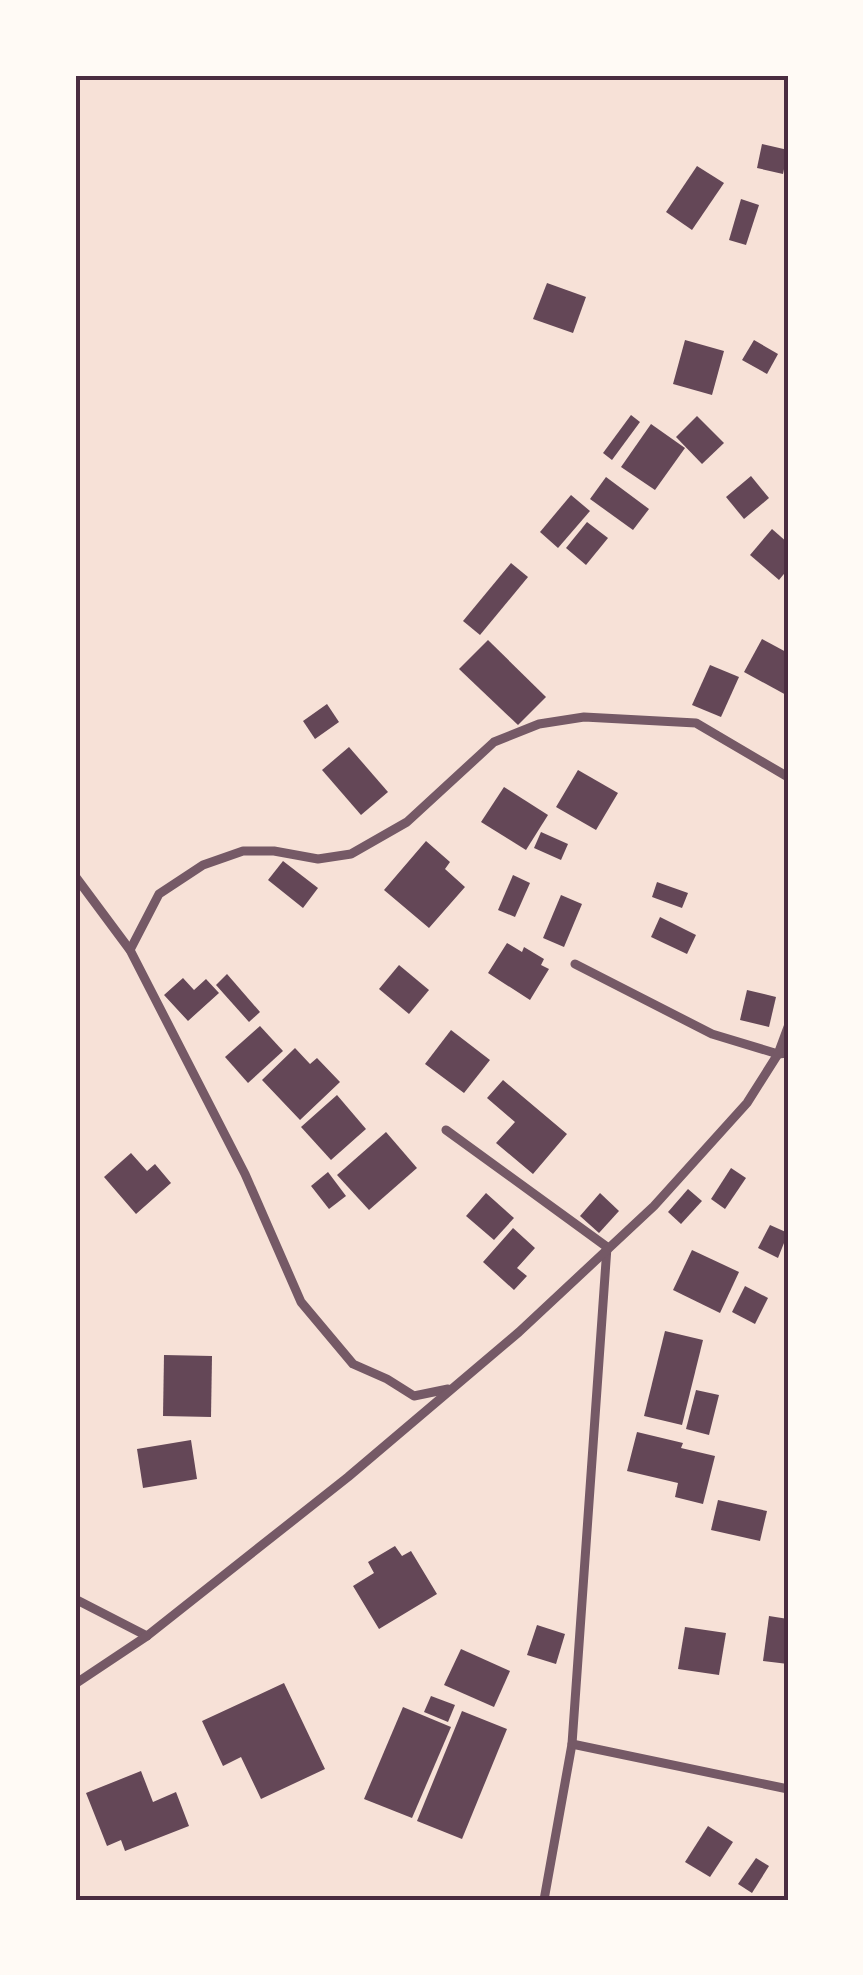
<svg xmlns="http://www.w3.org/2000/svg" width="863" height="1975" viewBox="0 0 863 1975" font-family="Arial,sans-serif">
	<rect width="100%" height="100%" fill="#f7e1d7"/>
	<g fill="#644757">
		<polygon points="762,144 788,150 783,174 757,168"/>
		<polygon points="697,166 724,183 692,230 666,212"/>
		<polygon points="741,199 759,205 746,245 729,240"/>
		<polygon points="547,283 586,297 573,333 533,319"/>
		<polygon points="685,340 724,351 712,395 673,384"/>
		<polygon points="754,340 778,354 767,374 742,360"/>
		<polygon points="631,415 640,422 612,460 603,453"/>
		<polygon points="697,416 724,443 702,464 676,437"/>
		<polygon points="651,424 685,448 655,490 621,467"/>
		<polygon points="751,476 769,498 744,519 726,497"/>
		<polygon points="606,477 649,509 633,530 590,499"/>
		<polygon points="571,495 590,511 558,548 540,532"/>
		<polygon points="587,522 608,538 586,565 566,548"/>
		<polygon points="772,529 788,543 788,569 779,580 750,555"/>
		<polygon points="511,563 528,577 480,635 463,621"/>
		<polygon points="762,639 788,653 788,696 744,672"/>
		<polygon points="488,640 546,697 518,725 459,669"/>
		<polygon points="710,665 739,677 721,717 692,705"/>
		<polygon points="327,704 339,722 315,739 303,721"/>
		<polygon points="349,747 388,792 361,815 322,770"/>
		<polygon points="578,770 618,793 596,830 556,807"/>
		<polygon points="504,787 548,815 526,850 481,822"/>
		<polygon points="541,832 568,844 561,860 534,848"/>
		<polygon points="426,841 450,862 445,869 465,887 429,928 384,890"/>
		<polygon points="283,861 318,888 303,908 268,880"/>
		<polygon points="513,875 530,883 515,917 498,910"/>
		<polygon points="657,882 688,893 682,908 652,897"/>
		<polygon points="561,895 582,904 564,947 543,938"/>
		<polygon points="660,917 696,935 687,954 651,937"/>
		<polygon points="507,943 522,952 524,947 544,959 541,965 549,969 530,1000 488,973"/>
		<polygon points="399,965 429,990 409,1014 379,989"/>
		<polygon points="227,974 260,1012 249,1022 216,985"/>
		<polygon points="183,978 194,990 206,979 219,993 188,1021 164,995"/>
		<polygon points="747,990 776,997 769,1027 740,1020"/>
		<polygon points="260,1026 283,1051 248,1083 225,1057"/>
		<polygon points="451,1030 490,1060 464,1093 425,1064"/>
		<polygon points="295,1048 310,1064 317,1058 340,1082 300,1120 262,1080"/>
		<polygon points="503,1080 567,1134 533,1174 496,1143 515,1122 487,1098"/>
		<polygon points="337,1095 366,1129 331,1160 301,1127"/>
		<polygon points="386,1132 417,1168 369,1210 337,1175"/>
		<polygon points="131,1153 147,1171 155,1164 171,1183 136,1214 104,1177"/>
		<polygon points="731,1168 746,1178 725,1209 711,1199"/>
		<polygon points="328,1172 346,1196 329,1209 311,1186"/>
		<polygon points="688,1189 702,1201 681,1224 668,1212"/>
		<polygon points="486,1193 514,1218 494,1240 466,1216"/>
		<polygon points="600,1193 619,1211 599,1233 580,1216"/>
		<polygon points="770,1225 788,1233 778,1258 758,1248"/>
		<polygon points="513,1228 535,1248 517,1268 527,1276 514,1290 483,1262"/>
		<polygon points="692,1250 739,1272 720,1313 673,1290"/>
		<polygon points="745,1286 768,1298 755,1324 732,1312"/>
		<polygon points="665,1331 703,1340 682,1425 644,1416"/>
		<polygon points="164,1355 212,1356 211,1417 163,1416"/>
		<polygon points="696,1390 719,1395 709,1435 686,1429"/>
		<polygon points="637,1432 683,1443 681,1448 715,1456 703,1504 675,1497 678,1483 627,1471"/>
		<polygon points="191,1440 197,1479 143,1488 137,1449"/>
		<polygon points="718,1500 767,1511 760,1541 711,1530"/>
		<polygon points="395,1546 402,1556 411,1551 437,1594 379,1629 353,1586 374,1573 368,1562"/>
		<polygon points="769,1616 788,1619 788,1664 763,1661"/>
		<polygon points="537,1625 565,1634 556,1664 527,1655"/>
		<polygon points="685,1627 726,1633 719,1675 678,1669"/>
		<polygon points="461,1649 510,1671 494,1707 444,1685"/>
		<polygon points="284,1683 325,1769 261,1799 241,1757 223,1766 202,1721"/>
		<polygon points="431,1696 455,1705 448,1722 424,1712"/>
		<polygon points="403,1707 451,1727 412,1818 364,1799"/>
		<polygon points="462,1711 507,1729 462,1839 417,1821"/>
		<polygon points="141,1771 153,1802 176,1792 189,1826 125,1851 121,1840 107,1846 86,1793"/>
		<polygon points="708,1826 733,1842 710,1877 685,1862"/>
		<polygon points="756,1858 769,1866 752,1893 738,1884"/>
	</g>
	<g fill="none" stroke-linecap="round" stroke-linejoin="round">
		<g stroke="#755966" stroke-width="9">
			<polyline points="75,876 130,950 245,1174 301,1302 353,1364 387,1379 414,1396 448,1389"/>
			<polyline points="130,950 159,894 203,865 243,851 274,851 318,859 351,854 407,822 494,742 539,724 584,717 696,723 788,777"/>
			<polyline points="575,964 712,1034 778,1054 788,1053"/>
			<polyline points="446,1130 607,1247 572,1744 544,1900"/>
			<polyline points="75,1599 147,1636"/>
			<polyline points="75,1684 147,1636 348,1477 519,1332 654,1206 747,1103 778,1054 788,1027"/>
			<polyline points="572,1744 788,1789"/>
		</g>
	</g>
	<rect width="863" height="1975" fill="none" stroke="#fffaf5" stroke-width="155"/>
	<rect x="78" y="78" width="708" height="1820" fill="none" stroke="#4a2c40" stroke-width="4"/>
</svg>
